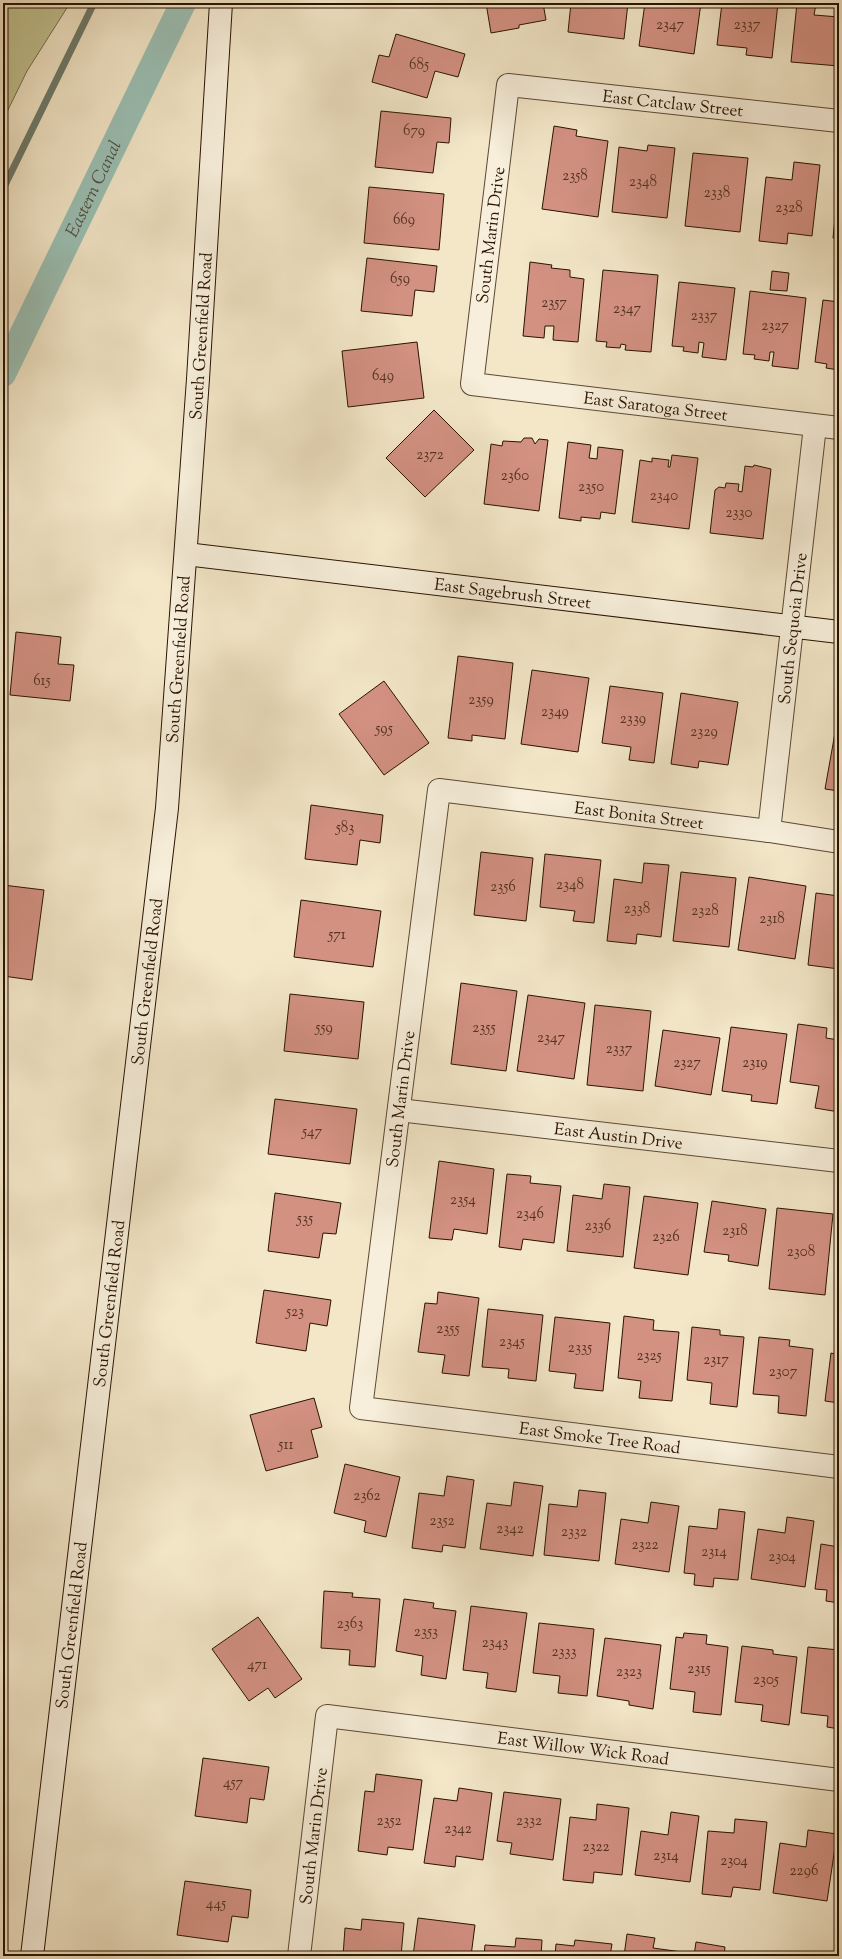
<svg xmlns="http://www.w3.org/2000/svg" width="842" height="1959" viewBox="0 0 842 1959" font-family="'Sorts Mill Goudy',serif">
	<rect width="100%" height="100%" fill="#f3e7c8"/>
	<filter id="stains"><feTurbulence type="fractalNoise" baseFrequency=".005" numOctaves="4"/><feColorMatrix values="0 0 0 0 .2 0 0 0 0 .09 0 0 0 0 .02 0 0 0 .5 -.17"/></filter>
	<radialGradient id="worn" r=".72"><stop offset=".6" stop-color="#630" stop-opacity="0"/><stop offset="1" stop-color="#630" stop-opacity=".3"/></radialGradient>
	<polygon fill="#c2c391" stroke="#766b49" points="3,3 70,3 27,71 3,120"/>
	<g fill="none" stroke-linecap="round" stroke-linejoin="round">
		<polyline stroke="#6e7b6c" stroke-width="7" points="3,189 94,3"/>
		<path stroke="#9bc0b4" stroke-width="26" id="s1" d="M3,374l180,-371"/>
	</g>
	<g fill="#d39182" stroke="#2a1301">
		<polygon points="486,3 543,3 546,20 519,25 519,28 491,33"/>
		<polygon points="571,3 628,3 624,39 568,32"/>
		<polygon points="645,3 701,3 694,54 639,46"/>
		<polygon points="722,3 778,3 772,58 746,55 747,48 717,45"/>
		<polygon points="797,3 816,4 814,15 839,17 839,66 791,62"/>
		<polygon points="396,34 465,54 458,77 435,71 427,98 372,82 379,55 389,57"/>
		<polygon points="381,111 451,118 449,143 437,142 433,173 375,167"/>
		<polygon points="554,126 577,130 576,136 608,141 598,217 542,209"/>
		<polygon points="648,145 675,148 667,218 612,212 619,147 647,151"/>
		<polygon points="693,153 748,158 740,232 685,226"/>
		<polygon points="794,162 820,165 812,236 788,233 787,244 759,241 766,177 792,180"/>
		<polygon points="839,177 839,239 833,238"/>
		<polygon points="369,187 444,194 439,250 364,243"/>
		<polygon points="367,258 437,266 434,292 415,290 412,316 361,311"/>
		<polygon points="530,262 552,265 551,268 570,270 570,277 584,279 578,342 553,340 554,326 545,326 544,338 523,336"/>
		<polygon points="603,270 658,275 651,352 625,350 626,345 621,344 620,348 606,347 607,342 596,341"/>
		<polygon points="772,271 789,273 787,291 770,290"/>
		<polygon points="679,282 735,288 726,360 702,357 704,343 699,342 698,353 683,351 684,347 672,346"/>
		<polygon points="750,291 806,298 798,369 772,366 774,352 770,352 769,361 754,359 755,355 743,354"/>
		<polygon points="823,300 839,302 839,370 826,368 827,364 815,362"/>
		<polygon points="417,342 424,398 348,407 342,351"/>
		<polygon points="434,410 474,450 425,497 386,458"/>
		<polygon points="524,438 532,438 535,444 539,439 548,440 539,511 484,504 491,444 502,446 503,441 521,442"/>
		<polygon points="568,442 591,445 589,458 597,459 598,447 623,450 615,514 601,512 600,519 581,517 581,521 559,518"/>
		<polygon points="672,455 698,458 689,529 632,522 640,460 652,462 652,458 669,460 668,467 670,467"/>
		<polygon points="754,465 771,469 763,539 710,533 715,490 719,487 725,488 726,483 739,484 738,491 742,492 745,466 753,467"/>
		<polygon points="16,632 61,637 58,664 74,665 70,701 10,695"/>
		<polygon points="458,656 513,663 505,739 472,735 472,741 448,738"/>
		<polygon points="532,670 589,678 578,752 521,744"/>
		<polygon points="384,681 429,743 384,775 339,714"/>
		<polygon points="610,686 663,693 654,763 629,760 631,747 602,743"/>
		<polygon points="681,693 738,702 728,765 699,761 698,768 671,764"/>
		<polygon points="838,716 839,716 839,791 825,789"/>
		<polygon points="311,805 383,815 380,843 360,840 357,865 305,859"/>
		<polygon points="481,852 533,858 526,921 474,915"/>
		<polygon points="545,854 601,860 594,923 573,921 575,911 540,907"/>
		<polygon points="644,863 669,865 661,937 637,934 636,944 607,941 614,879 642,883"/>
		<polygon points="681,872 736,878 729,947 673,941"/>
		<polygon points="749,877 806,886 795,959 738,950"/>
		<polygon points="3,885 44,890 32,980 3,976"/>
		<polygon points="816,893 839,896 839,969 808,965"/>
		<polygon points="301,900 381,911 373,967 294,957"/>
		<polygon points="461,983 517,991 506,1071 451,1064"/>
		<polygon points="290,994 364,1002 358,1059 284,1051"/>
		<polygon points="528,995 585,1003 574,1079 517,1071"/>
		<polygon points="595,1005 651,1011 643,1091 587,1085"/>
		<polygon points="798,1024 827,1028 826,1038 839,1040 839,1112 815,1108 819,1086 790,1082"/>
		<polygon points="731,1027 787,1034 777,1104 751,1101 752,1095 722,1091"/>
		<polygon points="663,1030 720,1038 711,1095 655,1086"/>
		<polygon points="275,1099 357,1109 350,1164 268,1154"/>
		<polygon points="439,1161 494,1169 487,1234 454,1229 452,1240 429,1238"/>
		<polygon points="507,1174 531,1176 530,1183 561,1186 554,1243 523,1239 521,1250 499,1247"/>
		<polygon points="604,1184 630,1187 623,1257 567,1251 573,1195 602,1199"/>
		<polygon points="275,1193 341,1203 336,1234 323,1233 319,1258 268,1251"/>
		<polygon points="644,1196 698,1203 688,1275 634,1268"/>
		<polygon points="712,1201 766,1209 758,1266 728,1261 729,1255 704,1252"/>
		<polygon points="777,1208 833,1214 825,1295 769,1289"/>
		<polygon points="264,1290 331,1300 327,1326 310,1323 306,1351 256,1343"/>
		<polygon points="438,1292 479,1298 469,1376 442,1373 445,1355 418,1352 425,1303 437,1304"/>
		<polygon points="488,1309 543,1315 536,1381 508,1378 509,1369 482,1367"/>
		<polygon points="624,1316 654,1320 653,1330 679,1332 672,1401 639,1398 641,1381 618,1378"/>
		<polygon points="555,1317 610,1323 603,1391 574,1388 576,1374 549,1371"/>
		<polygon points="692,1327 720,1330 720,1335 744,1337 737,1407 710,1404 712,1383 687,1380"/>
		<polygon points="759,1337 790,1340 789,1346 813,1349 806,1416 778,1413 779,1396 753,1394"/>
		<polygon points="831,1353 839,1355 839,1403 825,1401"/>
		<polygon points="314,1398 322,1427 311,1430 318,1457 266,1471 250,1415"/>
		<polygon points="345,1464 400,1477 386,1537 364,1532 366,1521 334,1513"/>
		<polygon points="447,1476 474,1480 465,1548 443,1545 442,1552 412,1548 419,1493 444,1496"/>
		<polygon points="514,1482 543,1486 533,1556 480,1549 487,1503 511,1506"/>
		<polygon points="579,1490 606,1493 599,1561 544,1555 549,1504 577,1507"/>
		<polygon points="651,1502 679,1506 669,1572 615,1564 621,1519 648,1523"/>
		<polygon points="719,1509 745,1512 738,1580 714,1578 713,1587 694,1585 695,1574 684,1573 689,1526 717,1529"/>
		<polygon points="787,1517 814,1521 805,1587 751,1579 758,1529 785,1533"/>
		<polygon points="821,1544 839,1547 839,1603 826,1601 827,1590 815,1589"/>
		<polygon points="324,1591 353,1593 352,1597 380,1599 375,1667 349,1665 350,1650 321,1648"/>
		<polygon points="404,1599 434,1603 433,1608 456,1611 446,1679 421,1675 423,1656 396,1651"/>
		<polygon points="471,1606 527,1613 516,1692 486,1688 488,1673 463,1670"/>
		<polygon points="258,1617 302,1679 275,1698 268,1688 249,1701 212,1649"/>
		<polygon points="539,1623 594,1629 587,1696 558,1693 560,1676 533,1673"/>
		<polygon points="684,1633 707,1635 706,1644 728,1647 721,1715 693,1712 695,1692 670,1689 676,1637 683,1638"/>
		<polygon points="605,1638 661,1645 653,1709 629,1705 629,1701 597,1696"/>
		<polygon points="742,1646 773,1650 773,1654 797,1657 789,1725 761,1721 763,1705 735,1702"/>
		<polygon points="808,1647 839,1650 839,1729 827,1727 828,1716 801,1713"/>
		<polygon points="203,1758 269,1767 264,1800 250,1798 247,1823 195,1816"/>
		<polygon points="376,1774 422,1780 413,1850 388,1847 387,1855 358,1851 365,1791 374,1792"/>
		<polygon points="459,1788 492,1793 483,1860 456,1856 455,1867 424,1863 434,1798 457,1801"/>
		<polygon points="504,1792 561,1799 553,1860 510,1854 512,1843 497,1841"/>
		<polygon points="597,1804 629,1808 622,1875 594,1872 593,1883 563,1880 570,1817 596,1820"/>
		<polygon points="671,1812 699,1816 690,1882 635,1875 641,1831 668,1835"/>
		<polygon points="735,1819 767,1822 760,1890 733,1887 731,1897 702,1894 708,1831 734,1833"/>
		<polygon points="808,1830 837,1834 827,1901 773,1893 780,1843 806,1847"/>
		<polygon points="185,1881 251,1890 248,1918 232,1916 228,1942 177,1935"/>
		<polygon points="418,1918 475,1925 471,1956 413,1956"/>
		<polygon points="362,1919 404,1923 401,1956 343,1956 345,1928 361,1930"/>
		<polygon points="627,1934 655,1938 653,1948 682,1952 681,1956 624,1956"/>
		<polygon points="516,1938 542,1940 541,1956 484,1956 485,1945 515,1947"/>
		<polygon points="575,1940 612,1944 610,1956 555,1956 556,1944 574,1946"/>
		<polygon points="696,1942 725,1947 724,1956 694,1956"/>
	</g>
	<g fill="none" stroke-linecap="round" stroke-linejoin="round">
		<defs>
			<g id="street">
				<path id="s2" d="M839,121l-331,-36 -36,299 367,44"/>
				<path id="s3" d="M769,831l46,-405"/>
				<path id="s4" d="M839,842l-70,-11 -330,-41 -78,618 478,59"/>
				<path id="s5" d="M399,1110l440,51"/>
				<path id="s6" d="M299,1956l28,-240 512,64"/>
			</g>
			<g id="secondary">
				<path id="s7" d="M186,554l653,78"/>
				<path id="s8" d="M32,1956l135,-1148 31,-429 23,-376"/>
			</g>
		</defs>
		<use href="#street" stroke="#5c4833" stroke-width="24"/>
		<use href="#secondary" stroke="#2a1301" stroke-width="24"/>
		<use href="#street" stroke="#f7efdb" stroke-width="22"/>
		<use href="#secondary" stroke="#f7efdb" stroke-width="22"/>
	</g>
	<g text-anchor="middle" stroke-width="3.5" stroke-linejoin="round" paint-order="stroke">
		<g font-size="15" fill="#543221">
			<text x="670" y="29">2347</text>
			<text x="747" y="29">2337</text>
			<text x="419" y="69">685</text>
			<text x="414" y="135">679</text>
			<text x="575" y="180">2358</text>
			<text x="643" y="186">2348</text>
			<text x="717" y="197">2338</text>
			<text x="789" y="212">2328</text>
			<text x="404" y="224">669</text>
			<text x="400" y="283">659</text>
			<text x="554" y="307">2357</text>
			<text x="627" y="313">2347</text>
			<text x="704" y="320">2337</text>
			<text x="775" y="330">2327</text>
			<text x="383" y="380">649</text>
			<text x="430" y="459">2372</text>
			<text x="515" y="480">2360</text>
			<text x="591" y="491">2350</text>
			<text x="664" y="500">2340</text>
			<text x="739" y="517">2330</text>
			<text x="42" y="685">615</text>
			<text x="481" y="704">2359</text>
			<text x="555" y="716">2349</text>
			<text x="633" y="723">2339</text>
			<text x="384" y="733">595</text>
			<text x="704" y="736">2329</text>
			<text x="345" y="832">583</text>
			<text x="570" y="889">2348</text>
			<text x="503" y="891">2356</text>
			<text x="637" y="913">2338</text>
			<text x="705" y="915">2328</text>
			<text x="772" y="923">2318</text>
			<text x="337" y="939">571</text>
			<text x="324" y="1032">559</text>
			<text x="484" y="1032">2355</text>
			<text x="551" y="1042">2347</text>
			<text x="619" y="1053">2337</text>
			<text x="687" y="1067">2327</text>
			<text x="755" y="1067">2319</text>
			<text x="312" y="1136">547</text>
			<text x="463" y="1204">2354</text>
			<text x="530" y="1218">2346</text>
			<text x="305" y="1223">535</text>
			<text x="598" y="1230">2336</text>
			<text x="735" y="1235">2318</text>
			<text x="666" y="1241">2326</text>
			<text x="801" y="1256">2308</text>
			<text x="295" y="1316">523</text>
			<text x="448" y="1333">2355</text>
			<text x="512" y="1346">2345</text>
			<text x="580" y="1352">2335</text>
			<text x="649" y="1360">2325</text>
			<text x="716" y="1364">2317</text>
			<text x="783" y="1376">2307</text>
			<text x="286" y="1449">511</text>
			<text x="367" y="1500">2362</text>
			<text x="442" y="1525">2352</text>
			<text x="510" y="1533">2342</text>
			<text x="574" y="1536">2332</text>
			<text x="645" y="1549">2322</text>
			<text x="714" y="1556">2314</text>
			<text x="782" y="1561">2304</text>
			<text x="350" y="1628">2363</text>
			<text x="426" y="1636">2353</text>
			<text x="495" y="1647">2343</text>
			<text x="564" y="1656">2333</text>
			<text x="257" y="1669">471</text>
			<text x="699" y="1673">2315</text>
			<text x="629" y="1676">2323</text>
			<text x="766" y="1684">2305</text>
			<text x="233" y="1787">457</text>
			<text x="389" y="1825">2352</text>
			<text x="529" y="1825">2332</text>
			<text x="458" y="1833">2342</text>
			<text x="596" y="1851">2322</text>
			<text x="666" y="1860">2314</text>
			<text x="734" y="1865">2304</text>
			<text x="804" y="1875">2296</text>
			<text x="216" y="1908">445</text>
		</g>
		<g font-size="17" fill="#2a1301" stroke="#f7efdb">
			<text transform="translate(673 103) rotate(6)" y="6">East Catclaw Street</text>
			<text transform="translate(490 235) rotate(-83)" y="6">South Marin Drive</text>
			<text dy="6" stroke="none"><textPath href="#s8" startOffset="1629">South Greenfield Road</textPath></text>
			<text dy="6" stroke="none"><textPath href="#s2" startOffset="819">East Saratoga Street</textPath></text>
			<text dy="6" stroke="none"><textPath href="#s7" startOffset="329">East Sagebrush Street</textPath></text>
			<text dy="6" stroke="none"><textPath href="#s3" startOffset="204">South Sequoia Drive</textPath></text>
			<text dy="6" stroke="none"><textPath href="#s8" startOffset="1305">South Greenfield Road</textPath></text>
			<text transform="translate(639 815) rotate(7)" y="6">East Bonita Street</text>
			<text dy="6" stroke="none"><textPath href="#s8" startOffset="981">South Greenfield Road</textPath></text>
			<text transform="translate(400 1099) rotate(-83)" y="6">South Marin Drive</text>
			<text dy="6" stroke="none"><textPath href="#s5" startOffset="221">East Austin Drive</textPath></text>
			<text dy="6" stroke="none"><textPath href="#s8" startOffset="657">South Greenfield Road</textPath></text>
			<text dy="6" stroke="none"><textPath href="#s4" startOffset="1267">East Smoke Tree Road</textPath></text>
			<text dy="6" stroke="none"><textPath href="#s8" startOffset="333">South Greenfield Road</textPath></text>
			<text dy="6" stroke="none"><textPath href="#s6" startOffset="500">East Willow Wick Road</textPath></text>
			<text dy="6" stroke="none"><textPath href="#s6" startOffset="121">South Marin Drive</textPath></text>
		</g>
		<g font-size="18" font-style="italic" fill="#525040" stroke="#f7efdb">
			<text dy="6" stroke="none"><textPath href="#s1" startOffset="206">Eastern Canal</textPath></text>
		</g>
	</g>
	<rect width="842" height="1959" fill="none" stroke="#f3e7c8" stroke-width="16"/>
	<rect x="4" y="4" width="834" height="1951" fill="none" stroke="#2a1301" stroke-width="2"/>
	<rect x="8" y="8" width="826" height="1943" fill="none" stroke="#2a1301"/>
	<rect width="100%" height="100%" filter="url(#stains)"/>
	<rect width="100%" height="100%" fill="url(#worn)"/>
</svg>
